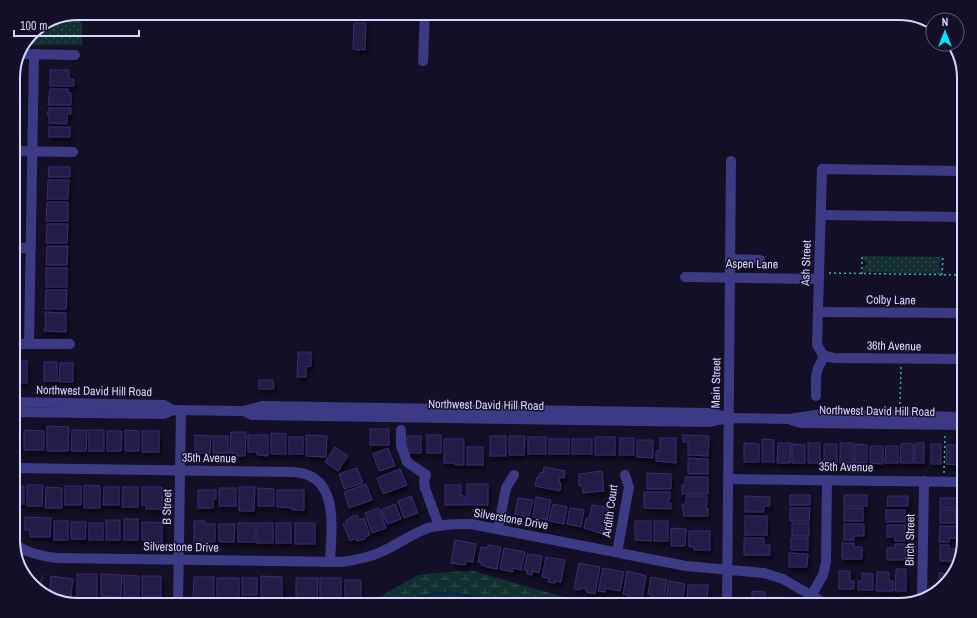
<svg xmlns="http://www.w3.org/2000/svg" width="977" height="618" viewBox="0 0 977 618" font-family="'Archivo Narrow',sans-serif">
	<defs>
		<pattern id="green-dots" width="8" height="8" patternUnits="userSpaceOnUse"><rect width="8" height="8" fill="#12302f"/><path d="M2 2h.1M6 6h.1" fill="none" stroke="#344d4e" stroke-width="1.8" stroke-linecap="round"/></pattern>
		<pattern id="wetland-marsh" width="20" height="14" patternUnits="userSpaceOnUse"><rect width="20" height="14" fill="#12302f"/><path d="M1 5h8M5 5V1M11 12h8M15 12V8" fill="none" stroke="#344d4e"/></pattern>
		<filter id="shadow"><feDropShadow dx="2" dy="4" stdDeviation="2" flood-color="#0009"/></filter>
	</defs>
	<rect width="100%" height="100%" fill="#130f26"/>
	<g fill="url(#green-dots)">
		<polygon points="78,13 82,13 82,45 26,45 32,32"/>
		<polygon points="863,256 942,257 942,261 938,264 939,267 942,269 942,274 863,272 863,268 866,266 867,263 863,260"/>
	</g>
	<polygon fill="url(#wetland-marsh)" points="473,571 564,597 623,605 365,605 418,575 446,572"/>
	<g fill="none" stroke-linecap="round" stroke-linejoin="round">
		<g stroke="#0c2248" stroke-width="2.5">
			<polyline points="43,575 41,581 44,595"/>
			<path d="M407,605c5,-3 11,-7 17,-9 26,-8 53,2 78,9"/>
		</g>
	</g>
	<g fill="#241b47" stroke="#3b2d73" filter="url(#shadow)">
		<polygon points="354,23 366,23 365,50 359,49 359,51 358,51 358,50 353,49"/>
		<polygon points="50,70 69,70 69,79 74,79 74,86 50,86"/>
		<polygon points="14,72 20,72 19,97 13,97"/>
		<polygon points="50,89 68,89 68,93 71,93 71,105 48,105"/>
		<polygon points="49,108 71,108 71,114 67,114 67,124 49,123 49,115 47,115"/>
		<polygon points="13,110 18,110 18,136 14,136 13,134"/>
		<rect x="49" y="127" width="21" height="10"/>
		<polygon points="13,167 17,167 17,189 13,188"/>
		<polygon points="49,167 70,167 70,177 48,177"/>
		<polygon points="48,180 69,180 68,199 47,199"/>
		<polygon points="47,202 68,202 68,221 46,221"/>
		<rect x="13" y="210" width="3" height="23"/>
		<polygon points="47,224 68,224 67,243 46,243"/>
		<polygon points="47,246 68,246 67,265 46,265"/>
		<rect x="13" y="264" width="2" height="21"/>
		<rect x="46" y="268" width="21" height="19"/>
		<polygon points="46,290 67,290 66,309 45,309"/>
		<polygon points="45,312 66,313 66,332 44,331 44,328 46,328"/>
		<polygon points="298,352 311,352 311,366 306,367 306,377 297,377"/>
		<rect x="14" y="361" width="13" height="22"/>
		<rect x="44" y="362" width="13" height="19"/>
		<polygon points="60,363 73,363 73,382 59,382"/>
		<polygon points="259,380 273,380 274,389 259,389"/>
		<polygon points="47,426 69,427 68,451 47,451"/>
		<rect x="370" y="429" width="19" height="16"/>
		<rect x="13" y="430" width="7" height="20"/>
		<polygon points="24,430 44,431 44,450 24,450"/>
		<polygon points="72,430 87,430 86,451 71,451"/>
		<rect x="89" y="430" width="15" height="21"/>
		<polygon points="125,430 139,431 139,451 125,451"/>
		<polygon points="107,431 122,431 121,451 107,451"/>
		<rect x="142" y="431" width="17" height="21"/>
		<polygon points="231,432 246,432 245,456 237,456 237,453 230,453"/>
		<polygon points="271,433 286,434 286,454 271,454"/>
		<polygon points="195,435 211,436 210,453 195,453"/>
		<polygon points="248,435 268,435 268,456 257,455 257,452 248,452"/>
		<polygon points="306,435 327,436 326,457 306,456"/>
		<rect x="427" y="435" width="14" height="18"/>
		<polygon points="683,435 709,436 708,456 688,455 688,442 683,442"/>
		<rect x="213" y="436" width="15" height="17"/>
		<rect x="407" y="436" width="14" height="17"/>
		<rect x="490" y="436" width="16" height="20"/>
		<polygon points="509,436 525,436 524,455 509,455"/>
		<rect x="289" y="437" width="14" height="17"/>
		<rect x="528" y="437" width="18" height="17"/>
		<rect x="595" y="437" width="20" height="18"/>
		<polygon points="620,438 634,438 634,455 619,455"/>
		<polygon points="660,438 676,438 676,463 656,461 656,451 660,451"/>
		<polygon points="444,439 464,439 464,465 455,465 455,463 444,463"/>
		<rect x="549" y="439" width="20" height="15"/>
		<rect x="572" y="439" width="20" height="15"/>
		<polygon points="762,439 774,440 774,462 762,462"/>
		<polygon points="637,440 653,440 653,458 637,457"/>
		<polygon points="744,443 759,444 759,462 744,462"/>
		<polygon points="778,443 791,443 790,463 777,463"/>
		<rect x="808" y="443" width="12" height="20"/>
		<rect x="840" y="443" width="13" height="20"/>
		<polygon points="901,443 913,444 913,463 900,463"/>
		<polygon points="915,443 924,443 924,463 914,463"/>
		<polygon points="792,444 805,445 805,463 792,463"/>
		<polygon points="824,444 837,444 837,463 824,462"/>
		<polygon points="855,444 867,445 867,463 855,463"/>
		<rect x="931" y="444" width="10" height="20"/>
		<polygon points="947,445 959,445 959,465 946,464"/>
		<polygon points="870,446 883,446 883,464 870,463"/>
		<polygon points="886,446 898,446 898,463 885,463"/>
		<polygon points="962,446 964,446 964,465 961,465"/>
		<polygon points="335,447 348,456 338,471 325,462"/>
		<rect x="467" y="447" width="16" height="18"/>
		<polygon points="388,448 395,466 379,471 373,454"/>
		<polygon points="688,458 708,459 708,474 688,474"/>
		<polygon points="544,467 565,471 564,478 560,477 559,483 561,483 560,491 535,486 537,477 538,478 541,472 543,473"/>
		<polygon points="357,468 363,483 344,489 339,474"/>
		<polygon points="400,469 407,485 383,494 377,478"/>
		<polygon points="602,471 604,491 583,493 582,486 579,486 579,474"/>
		<polygon points="647,473 671,474 671,489 647,489"/>
		<polygon points="685,477 708,477 708,494 682,494 682,485 685,485"/>
		<polygon points="366,484 372,500 349,508 344,492"/>
		<rect x="467" y="484" width="21" height="21"/>
		<polygon points="27,485 43,485 42,506 27,506"/>
		<polygon points="84,485 100,486 100,508 84,508"/>
		<polygon points="445,485 461,485 461,496 465,496 465,505 445,505"/>
		<rect x="13" y="486" width="11" height="18"/>
		<rect x="65" y="486" width="16" height="19"/>
		<polygon points="46,487 62,488 62,508 45,508"/>
		<polygon points="104,487 119,487 119,505 103,505"/>
		<polygon points="123,487 138,487 138,507 122,507"/>
		<polygon points="142,487 162,487 162,509 146,509 146,505 142,505"/>
		<polygon points="239,487 255,487 254,511 239,511"/>
		<rect x="219" y="488" width="17" height="18"/>
		<polygon points="258,488 274,489 274,506 258,506"/>
		<polygon points="198,490 216,490 216,499 213,499 213,508 198,508"/>
		<polygon points="277,490 304,490 304,510 292,510 292,508 277,507"/>
		<polygon points="644,492 670,492 670,499 668,499 668,503 671,503 671,509 644,508"/>
		<rect x="790" y="495" width="20" height="10"/>
		<rect x="844" y="495" width="23" height="11"/>
		<polygon points="411,496 418,513 404,518 398,501"/>
		<polygon points="686,496 707,496 707,505 706,505 706,508 708,508 708,516 684,516 682,504 686,504"/>
		<polygon points="745,496 770,497 770,506 764,506 764,512 745,512"/>
		<polygon points="888,496 908,496 908,506 887,506"/>
		<polygon points="536,497 551,500 547,520 533,517"/>
		<polygon points="518,498 533,500 529,517 515,514"/>
		<rect x="940" y="498" width="21" height="10"/>
		<polygon points="395,504 401,519 387,524 381,510"/>
		<polygon points="553,504 567,507 564,524 549,521"/>
		<polygon points="592,505 608,508 603,534 584,528 586,518 589,519"/>
		<polygon points="379,508 386,528 372,533 365,513"/>
		<polygon points="570,508 584,510 581,527 567,524"/>
		<polygon points="790,508 810,508 809,521 790,521"/>
		<rect x="844" y="508" width="19" height="13"/>
		<rect x="886" y="510" width="19" height="12"/>
		<rect x="940" y="510" width="16" height="13"/>
		<polygon points="357,515 359,520 364,518 370,535 365,537 365,539 357,541 356,538 350,541 343,524 347,523 346,520 350,519 350,517"/>
		<rect x="745" y="516" width="22" height="19"/>
		<polygon points="25,517 51,518 50,537 30,537 30,530 25,530"/>
		<rect x="124" y="519" width="14" height="21"/>
		<rect x="106" y="520" width="14" height="20"/>
		<rect x="54" y="521" width="14" height="19"/>
		<polygon points="194,521 205,521 205,524 215,524 215,542 206,542 206,544 194,544"/>
		<polygon points="635,521 651,521 651,541 635,540"/>
		<rect x="654" y="521" width="14" height="20"/>
		<polygon points="71,522 86,522 85,539 71,539"/>
		<polygon points="142,522 162,523 162,543 150,542 150,540 142,540"/>
		<rect x="89" y="523" width="14" height="17"/>
		<rect x="238" y="523" width="17" height="19"/>
		<rect x="257" y="523" width="16" height="20"/>
		<rect x="276" y="523" width="15" height="20"/>
		<rect x="295" y="523" width="20" height="21"/>
		<rect x="792" y="523" width="17" height="13"/>
		<polygon points="219,524 235,524 234,542 219,542"/>
		<polygon points="844,524 864,524 864,536 854,536 854,540 844,540"/>
		<polygon points="887,525 905,525 905,541 895,541 895,537 887,537"/>
		<polygon points="940,526 957,526 957,538 949,538 949,542 939,542"/>
		<polygon points="671,528 686,529 685,546 671,546"/>
		<polygon points="689,531 710,531 710,550 694,550 694,547 689,547"/>
		<polygon points="744,538 764,538 764,545 770,545 770,555 744,555"/>
		<rect x="791" y="538" width="17" height="12"/>
		<polygon points="455,540 476,544 473,562 466,561 465,565 451,563"/>
		<polygon points="842,543 854,543 854,547 862,547 862,559 842,559"/>
		<polygon points="895,544 905,544 905,560 887,560 887,548 895,548"/>
		<polygon points="488,545 501,547 497,569 486,567 486,566 481,565 482,563 478,562 481,547 488,548"/>
		<polygon points="940,545 949,545 949,549 959,549 958,561 940,561"/>
		<polygon points="504,548 525,552 521,570 513,568 513,572 500,569"/>
		<polygon points="789,553 808,554 807,567 789,567"/>
		<polygon points="527,554 542,556 539,573 533,571 532,575 527,574 527,570 524,570"/>
		<polygon points="546,557 565,560 561,582 555,581 555,583 548,582 549,578 542,577"/>
		<polygon points="579,563 600,567 595,594 586,592 587,589 581,588 580,590 574,589"/>
		<polygon points="20,567 31,571 28,580 22,573"/>
		<polygon points="603,568 624,572 620,591 605,588 605,592 598,591"/>
		<polygon points="896,569 906,569 906,591 895,591"/>
		<polygon points="627,571 646,576 642,599 628,597 628,595 623,594"/>
		<polygon points="839,571 850,571 850,581 854,581 854,589 839,589"/>
		<polygon points="877,572 889,572 889,581 893,581 893,591 876,591"/>
		<polygon points="862,573 873,574 873,590 858,590 858,581 862,581"/>
		<polygon points="939,573 951,573 951,578 939,589"/>
		<rect x="77" y="574" width="20" height="24"/>
		<polygon points="101,574 122,575 121,597 101,596"/>
		<polygon points="124,575 139,576 139,597 124,597"/>
		<polygon points="51,576 73,579 70,603 49,596"/>
		<rect x="142" y="576" width="19" height="21"/>
		<polygon points="261,576 282,577 282,598 261,598"/>
		<polygon points="194,577 214,577 214,600 193,600"/>
		<polygon points="651,577 667,580 663,601 656,600 656,598 651,597 652,595 648,594"/>
		<polygon points="217,578 239,578 239,603 224,603 224,599 217,599"/>
		<rect x="242" y="578" width="15" height="17"/>
		<polygon points="296,578 318,578 317,605 306,605 306,603 296,603"/>
		<rect x="320" y="578" width="21" height="25"/>
		<polygon points="345,580 361,580 361,598 355,598 355,601 345,601"/>
		<polygon points="669,581 685,584 681,605 674,604 674,602 670,601 670,599 666,598"/>
		<polygon points="688,585 708,585 707,605 687,605"/>
		<polygon points="752,591 765,592 765,605 752,605"/>
		<rect x="768" y="597" width="14" height="8"/>
	</g>
	<g fill="none" stroke-linecap="round" stroke-linejoin="round">
		<g stroke="#2fb8b0" stroke-width="1.5" stroke-dasharray="2 3" stroke-linecap="butt">
			<polyline points="829,273 964,275"/>
			<polyline points="862,274 862,256"/>
			<polyline points="942,275 943,257"/>
			<polyline points="900,404 901,366"/>
			<polyline points="944,473 945,433"/>
		</g>
		<g stroke="#3d3a85" stroke-width="10">
			<polyline points="22,54 75,55"/>
			<polyline points="423,61 425,13"/>
			<polyline points="13,151 73,152"/>
			<polyline points="821,215 964,217"/>
			<polyline points="13,248 31,248"/>
			<polyline points="730,259 760,260"/>
			<polyline points="685,277 819,279"/>
			<polyline points="818,312 964,313"/>
			<polyline points="13,344 70,344"/>
			<polyline points="29,344 34,54"/>
			<polyline points="825,356 823,355 817,345 822,169 964,171"/>
			<polyline points="825,356 834,358 964,359"/>
			<path d="M816,396c0,-18 -2,-25 9,-40"/>
			<polyline points="13,402 164,405 173,410"/>
			<polyline points="243,411 252,415 708,422 729,418 789,419 822,414 964,417"/>
			<polyline points="13,412 164,414 173,410 243,411 262,406 708,413 713,413 729,418"/>
			<polyline points="791,420 801,423 964,425"/>
			<polyline points="401,430 401,445 407,462 426,475 424,481 425,488 439,526"/>
			<path d="M13,468l280,4c48,2 38,58 37,90"/>
			<polyline points="728,479 964,482"/>
			<polyline points="498,529 506,488 514,475"/>
			<path d="M13,543c13,10 28,13 44,15l285,4c14,-2 26,-4 39,-10 16,-7 30,-18 47,-24 14,-4 28,-4 43,-4l215,42 78,7 19,6 38,22 15,4"/>
			<polyline points="617,552 629,487 625,475"/>
			<polyline points="811,596 823,575 826,562 827,480"/>
			<polyline points="922,599 924,481"/>
			<polyline points="178,605 181,410"/>
			<polyline points="727,605 731,161"/>
		</g>
	</g>
	<g text-anchor="middle" stroke-width="3" stroke-linejoin="round" paint-order="stroke">
		<g font-size="12" fill="#d9d4ff" stroke="#130f26">
			<text transform="translate(806 263) rotate(-88)" y="4">Ash Street</text>
			<text transform="translate(752 264) rotate(1)" y="4">Aspen Lane</text>
			<text transform="translate(891 300) rotate(1)" y="4">Colby Lane</text>
			<text transform="translate(894 346) rotate(1)" y="4">36th Avenue</text>
			<text transform="translate(716 383) rotate(-89)" y="4">Main Street</text>
			<text transform="translate(94 391) rotate(1)" y="4">Northwest David Hill Road</text>
			<text transform="translate(486 405) rotate(1)" y="4">Northwest David Hill Road</text>
			<text transform="translate(877 411) rotate(1)" y="4">Northwest David Hill Road</text>
			<text transform="translate(209 458) rotate(1)" y="4">35th Avenue</text>
			<text transform="translate(846 467) rotate(1)" y="4">35th Avenue</text>
			<text transform="translate(167 507) rotate(-89)" y="4">B Street</text>
			<text transform="translate(610 511) rotate(-82)" y="4">Ardith Court</text>
			<text transform="translate(511 519) rotate(10)" y="4">Silverstone Drive</text>
			<text transform="translate(910 540) rotate(-89)" y="4">Birch Street</text>
			<text transform="translate(181 547) rotate(1)" y="4">Silverstone Drive</text>
		</g>
	</g>
	<path d="M0 0H977V618H0ZM78 20H899A58 58 0 0 1 957 78V540A58 58 0 0 1 899 598H78A58 58 0 0 1 20 540V78A58 58 0 0 1 78 20Z" fill="#130f26" fill-rule="evenodd"/>
	<path fill="none" stroke="#d9d4ff" stroke-width="2" d="M78 20H899A58 58 0 0 1 957 78V540A58 58 0 0 1 899 598H78A58 58 0 0 1 20 540V78A58 58 0 0 1 78 20Z"/>
	<g transform="translate(945 32)"><circle r="19" fill="#130f26" stroke="#625e7d"/>
	<path d="M0-3L7 15L0 10L-7 15Z" fill="#00e5ff"/>
	<text y="-6" font-size="11" font-weight="bold" text-anchor="middle" fill="#d9d4ff">N</text>
	</g>
	<path d="M14 30v6h125v-6" fill="none" stroke="#d9d4ff" stroke-width="2"/>
	<text x="20" y="30" font-size="12" fill="#d9d4ff" stroke="#130f26" stroke-width="3" paint-order="stroke">100 m</text>
</svg>
